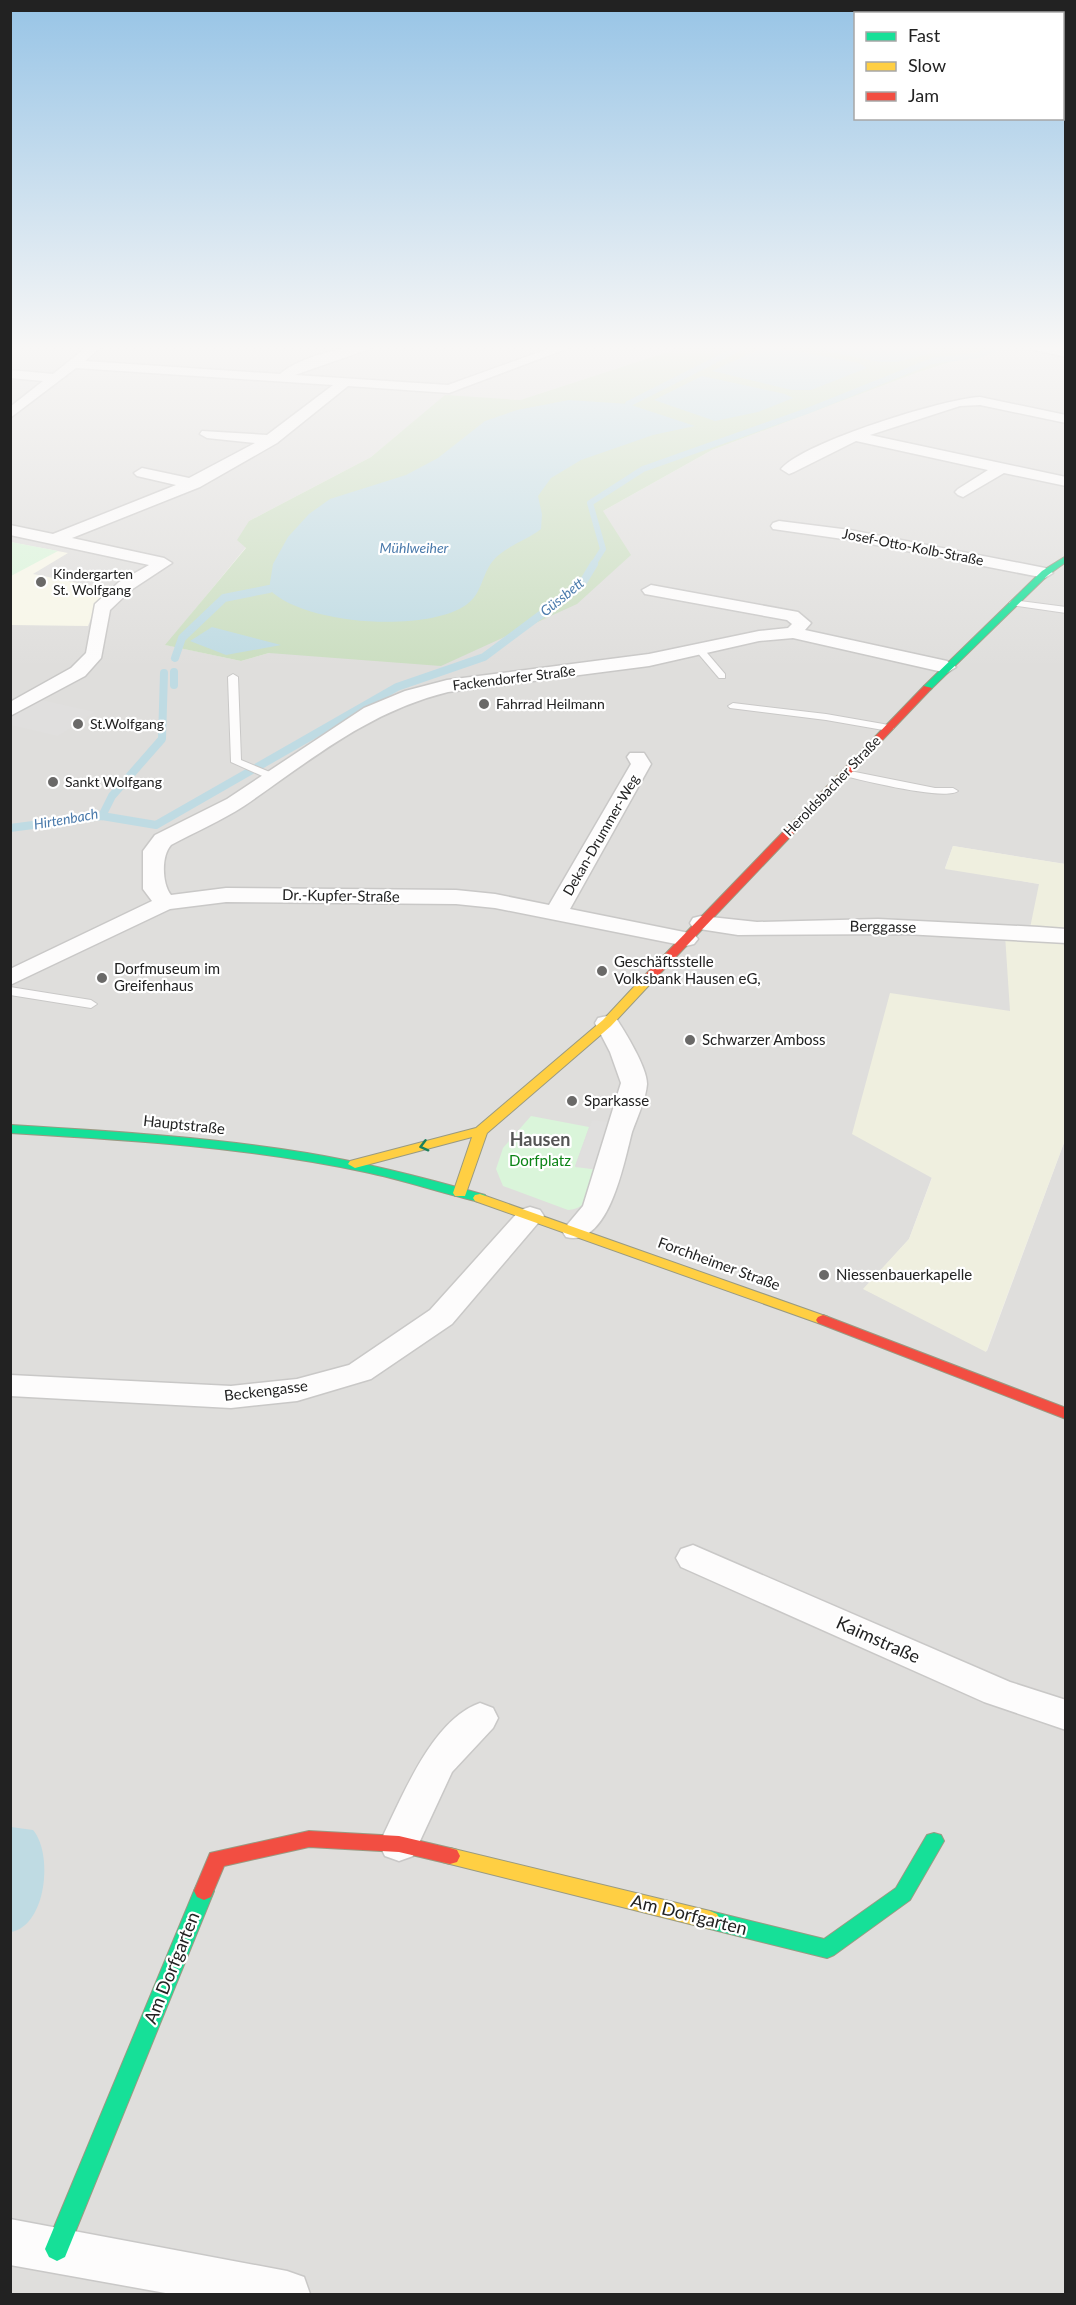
<svg xmlns="http://www.w3.org/2000/svg" width="1076" height="2305" viewBox="0 0 1076 2305" font-family="Lato,sans-serif">
	<rect width="100%" height="100%" fill="#f0eeeb"/>
	<polygon fill="#dfdedc" points="11,346 686,346 520,400 445,396 371,457 249,521 246,547 166,645 241,661 269,653 603,511 712,450 916,373 1001,346 1065,346 1065,864 953,846 945,868 1039,884 1065,933 1065,960 1063,942 1010,1011 932,1177 909,1239 864,1289 987,1351 1065,1140 1065,2294 11,2294"/>
	<polygon fill="#f8f7e8" points="10,542 68,553 33,574 113,590 99,599 88,626 11,625"/>
	<g fill="#efefdf">
		<polygon points="953,846 1065,864 1065,933 1030,928 1039,884 945,869"/>
		<polygon points="1005,935 1063,942 1066,960 1065,1140 986,1352 863,1289 909,1239 932,1178 852,1134 890,993 1010,1011"/>
	</g>
	<polygon fill="#cbdec1" points="686,346 1001,346 916,373 712,450 603,511 631,555 577,604 441,666 269,653 241,661 165,645 246,548 237,540 249,521 371,457 445,395 520,400"/>
	<g fill="#daf5da">
		<polygon points="11,542 58,551 11,576"/>
		<path d="M531,1116l58,11 -14,39 25,4c-7,19 -9,38 -32,40l-65,-24 -7,-17 7,-21z"/>
	</g>
	<g fill="#e0dfde">
		<polygon points="37,699 95,712 58,736 11,725 11,715"/>
		<polygon points="592,1120 617,1123 600,1170 575,1167"/>
	</g>
	<g fill="#bfdbe3">
		<polygon points="802,346 918,346 930,350 929,354 897,362 879,362"/>
		<polygon points="764,347 777,347 859,363 867,368 811,390 792,390 712,371"/>
		<polygon points="702,376 785,394 793,398 758,412 715,421 654,400"/>
		<path d="M569,400l59,4 67,22 -42,9 -72,25 -30,18 -13,18 4,18 -1,15c-15,12 -38,18 -49,33 -11,15 -10,32 -26,43 -40,28 -164,20 -197,-16l4,-25 15,-27 21,-23 21,-15 76,-24 32,-17 47,-37 32,-11z"/>
		<polygon points="212,627 281,645 226,655 190,641"/>
		<path d="M11,1827l22,3c20,23 14,95 -22,102z"/>
	</g>
	<g fill="none" stroke-linecap="round" stroke-linejoin="round">
		<g stroke="#bfdbe3" stroke-width="6">
			<polyline points="628,404 743,346"/>
			<polyline points="593,565 603,549 590,503 643,469 807,411 932,361 979,355 1003,346"/>
		</g>
		<g stroke="#bfdbe3" stroke-width="8">
			<polyline points="175,658 182,638 224,598 269,589"/>
			<polyline points="174,672 174,685"/>
			<polyline points="102,816 112,796 162,739 164,673"/>
			<polyline points="10,828 102,816 156,825 397,687 484,657 582,584 594,564"/>
		</g>
		<defs>
			<g id="lane">
				<polygon points="1013,600 1066,607 1066,613 1010,605 1009,603"/>
				<polygon points="696,647 702,647 725,674 725,678 719,678 696,651"/>
				<polygon points="233,674 238,677 241,760 277,775 277,779 269,779 231,762 228,677"/>
				<polygon points="733,703 826,714 889,725 894,728 889,731 826,720 730,708 728,706"/>
				<path d="M845,770l90,18h18l5,3c-13,10 -97,-11 -117,-16l-1,-2z"/>
				<polygon points="10,987 91,1000 97,1004 91,1008 10,995"/>
			</g>
			<g id="street">
				<path d="M88,346h14l-17,15 195,13c19,-17 65,-28 90,-28l-1,3 -74,26 153,10 108,-39h18l-125,47 -101,-7 -71,57 -77,44 -128,51 92,20 8,5 -41,27 -21,20 -9,48 -16,18 -75,40v-14l61,-34 15,-15 9,-49 24,-22 30,-17 -139,-30v-10l43,9 113,-45 10,-4 -39,-9 -3,-3 8,-5 47,10 66,-35 -48,-5 -7,-4 2,-3 65,4 66,-50 -257,-17 -66,50v-11l33,-26 -33,-3v-8l43,4z"/>
				<polygon points="1030,346 1066,349 1066,357 1031,349"/>
				<path d="M980,397l86,18v8l-86,-18 -20,1 -90,29 196,42v9l-62,-13 -41,24 -5,-2 -3,-3 3,-3 30,-19 -132,-29 -62,31 -5,2 -8,-5c23,-27 162,-70 199,-72z"/>
				<polygon points="779,521 850,530 1045,568 1053,573 1045,578 850,540 773,529 771,526 773,523"/>
				<path d="M651,585l147,27 13,11 -6,7 142,31 9,6 -9,6 -154,-35 -34,3 -110,25 -201,26c-81,20 -137,68 -204,114 -23,15 -49,26 -73,39 -10,11 -9,39 0,50l55,-7 230,2 39,4 54,11 82,-141 -4,-7 3,-4h14l7,11 -81,145 124,25 4,5 -4,5 -8,2 -191,-38 -39,-4 -230,-2 -56,7 -160,76v-16l142,-68 -9,-12v-38l12,-16 72,-36 137,-91 41,-17 42,-11 202,-26 110,-23 29,-3 4,-4 -5,-4 -142,-26 -3,-4z"/>
				<polygon points="701,916 757,922 878,919 1039,927 1066,929 1066,943 905,934 738,935 693,928 690,923 693,918"/>
				<path d="M607,1016l9,2c9,14 31,49 31,66 -1,15 -10,34 -15,48 -8,30 -23,116 -66,105l-4,-6 21,-25 38,-123 -11,-31 -15,-29 3,-5z"/>
				<polygon points="530,1207 540,1210 544,1216 452,1324 371,1379 297,1401 231,1408 10,1396 10,1375 231,1386 297,1379 349,1365 430,1310 520,1210"/>
				<polygon points="693,1545 1010,1682 1066,1700 1066,1730 984,1702 681,1567 676,1558 681,1549"/>
				<path d="M480,1703l13,5 5,10 -5,10 -41,44 -39,84 -14,5 -14,-5 -6,-12c22,-44 52,-124 101,-141z"/>
				<polygon points="10,2219 287,2271 304,2277 310,2294 171,2294 10,2265"/>
			</g>
			<g id="fast">
				<polygon points="1066,556 1066,562 1048,575 930,690 924,690 924,686 1042,571"/>
				<path d="M10,1125c99,6 199,12 297,28 60,10 119,25 178,42l2,3 -7,4c-39,-9 -76,-22 -115,-30 -117,-25 -236,-32 -355,-39z"/>
				<polygon points="934,1833 941,1835 944,1841 910,1900 834,1955 827,1958 710,1929 703,1926 700,1920 703,1914 710,1911 824,1939 896,1888 927,1835"/>
				<polygon points="204,1882 211,1885 214,1891 65,2257 57,2261 49,2257 45,2249 194,1891 197,1885"/>
			</g>
			<g id="slow">
				<polygon points="648,975 654,979 652,982 611,1026 487,1133 465,1196 455,1196 453,1193 472,1137 355,1168 348,1164 350,1161 476,1128 603,1020 644,976"/>
				<polygon points="480,1194 828,1317 830,1320 828,1323 818,1323 475,1201 473,1198 475,1195"/>
				<polygon points="450,1848 710,1911 717,1914 720,1920 717,1926 710,1929 450,1864 443,1862 440,1856 443,1850"/>
			</g>
			<g id="jam">
				<polygon points="924,686 932,688 652,982 644,982 642,979 644,976"/>
				<polygon points="823,1315 1066,1408 1066,1419 818,1323 816,1320 818,1317"/>
				<polygon points="309,1831 399,1836 450,1848 457,1850 460,1856 457,1862 450,1864 399,1852 309,1847 224,1866 211,1897 204,1900 197,1897 194,1891 210,1853"/>
			</g>
		</defs>
		<use href="#lane" stroke="#c9c8c7" stroke-width="2"/>
		<use href="#street" stroke="#c9c8c7" stroke-width="3"/>
		<use href="#fast" stroke="#999a82" stroke-width="2"/>
		<use href="#slow" stroke="#999a82" stroke-width="2"/>
		<use href="#jam" stroke="#999a82" stroke-width="2"/>
		<use href="#lane" fill="#fdfcfc" fill-rule="evenodd"/>
		<use href="#street" fill="#fdfcfc" fill-rule="evenodd"/>
		<use href="#fast" fill="#16e098" fill-rule="evenodd"/>
		<use href="#slow" fill="#ffcf43" fill-rule="evenodd"/>
		<use href="#jam" fill="#f24e42" fill-rule="evenodd"/>
	</g>
	<defs><path id="oneway-chevron" d="M-2-3.5L2.5 0L-2 3.5" fill="none" stroke-width="1.6" stroke-linecap="round" stroke-linejoin="round" transform="scale(1.5)"/></defs>
	<use stroke="#1c815d" href="#oneway-chevron" transform="translate(424 1146) rotate(165)"/>
	<linearGradient id="sky" x2="0" y2="1"><stop stop-color="#97c4e6"/><stop offset="0.52" stop-color="#f8f7f6"/><stop offset="1" stop-color="#f8f7f6" stop-opacity="0"/></linearGradient>
	<rect width="1076" height="668" fill="url(#sky)"/>
	<g fill="#6a6968" stroke="#fff" stroke-width="2">
		<circle cx="41" cy="582" r="6"/>
		<circle cx="484" cy="704" r="6"/>
		<circle cx="78" cy="724" r="6"/>
		<circle cx="53" cy="782" r="6"/>
		<circle cx="602" cy="971" r="6"/>
		<circle cx="102" cy="978" r="6"/>
		<circle cx="690" cy="1040" r="6"/>
		<circle cx="572" cy="1101" r="6"/>
		<circle cx="824" cy="1275" r="6"/>
	</g>
	<g text-anchor="middle" stroke-width="4.5" stroke-linejoin="round" paint-order="stroke">
		<g font-size="14" fill="#222" stroke="#fff">
			<text transform="translate(913 547) rotate(11)" y="5">Josef-Otto-Kolb-Straße</text>
			<text transform="translate(514 678) rotate(-7)" y="5">Fackendorfer Straße</text>
			<text transform="translate(832 786) rotate(-46)" y="5">Heroldsbacher Straße</text>
			<text transform="translate(601 835) rotate(-60)" y="5">Dekan-Drummer-Weg</text>
		</g>
		<g font-size="14" font-style="italic" fill="#4a7aab" stroke="#fff">
			<text x="414" y="553">Mühlweiher</text>
			<text transform="translate(562 597) rotate(-39)" y="5">Güssbett</text>
			<text transform="translate(66 819) rotate(-10)" y="5">Hirtenbach</text>
		</g>
		<g font-size="14" fill="#222" stroke="#fff" text-anchor="start">
			<text x="53" y="579">Kindergarten<tspan x="53" dy="16">St. Wolfgang</tspan></text>
			<text x="496" y="709">Fahrrad Heilmann</text>
			<text x="90" y="729">St.Wolfgang</text>
			<text x="65" y="787">Sankt Wolfgang</text>
		</g>
		<g font-size="15" fill="#222" stroke="#fff">
			<text transform="translate(341 896) rotate(1)" y="5">Dr.-Kupfer-Straße</text>
			<text transform="translate(883 927) rotate(1)" y="5">Berggasse</text>
			<text transform="translate(184 1125) rotate(6)" y="5">Hauptstraße</text>
			<text transform="translate(719 1264) rotate(20)" y="5">Forchheimer Straße</text>
			<text transform="translate(266 1391) rotate(-7)" y="5">Beckengasse</text>
		</g>
		<g font-size="15" fill="#222" stroke="#fff" text-anchor="start">
			<text x="614" y="967">Geschäftsstelle<tspan x="614" dy="17">Volksbank Hausen eG,</tspan></text>
			<text x="114" y="974">Dorfmuseum im<tspan x="114" dy="17">Greifenhaus</tspan></text>
			<text x="702" y="1045">Schwarzer Amboss</text>
			<text x="584" y="1106">Sparkasse</text>
			<text x="836" y="1280">Niessenbauerkapelle</text>
		</g>
		<g font-size="15" fill="#0c8416" stroke="#fff">
			<text x="540" y="1166">Dorfplatz</text>
		</g>
		<g font-size="18" font-weight="bold" fill="#555" stroke="#fff">
			<text x="540" y="1146">Hausen</text>
		</g>
		<g font-size="18" fill="#222" stroke="#fff">
			<text transform="translate(878 1640) rotate(24)" y="6">Kaimstraße</text>
			<text transform="translate(689 1915) rotate(14)" y="6">Am Dorfgarten</text>
			<text transform="translate(172 1968) rotate(-68)" y="6">Am Dorfgarten</text>
		</g>
	</g>
	<rect width="1076" height="2305" fill="none" stroke="#222222" stroke-width="24"/>
	<rect x="854" y="12" width="210" height="108" fill="#ffffff" stroke="#a7a7a7" stroke-width="1.5"/>
	<rect x="866" y="32" width="30" height="9" fill="#16e098" stroke="#a7a7a7" stroke-width="1.5"/>
	<text x="908" y="42" font-size="18" fill="#222222">Fast</text>
	<rect x="866" y="62" width="30" height="9" fill="#ffcf43" stroke="#a7a7a7" stroke-width="1.5"/>
	<text x="908" y="72" font-size="18" fill="#222222">Slow</text>
	<rect x="866" y="92" width="30" height="9" fill="#f24e42" stroke="#a7a7a7" stroke-width="1.5"/>
	<text x="908" y="102" font-size="18" fill="#222222">Jam</text>
</svg>
